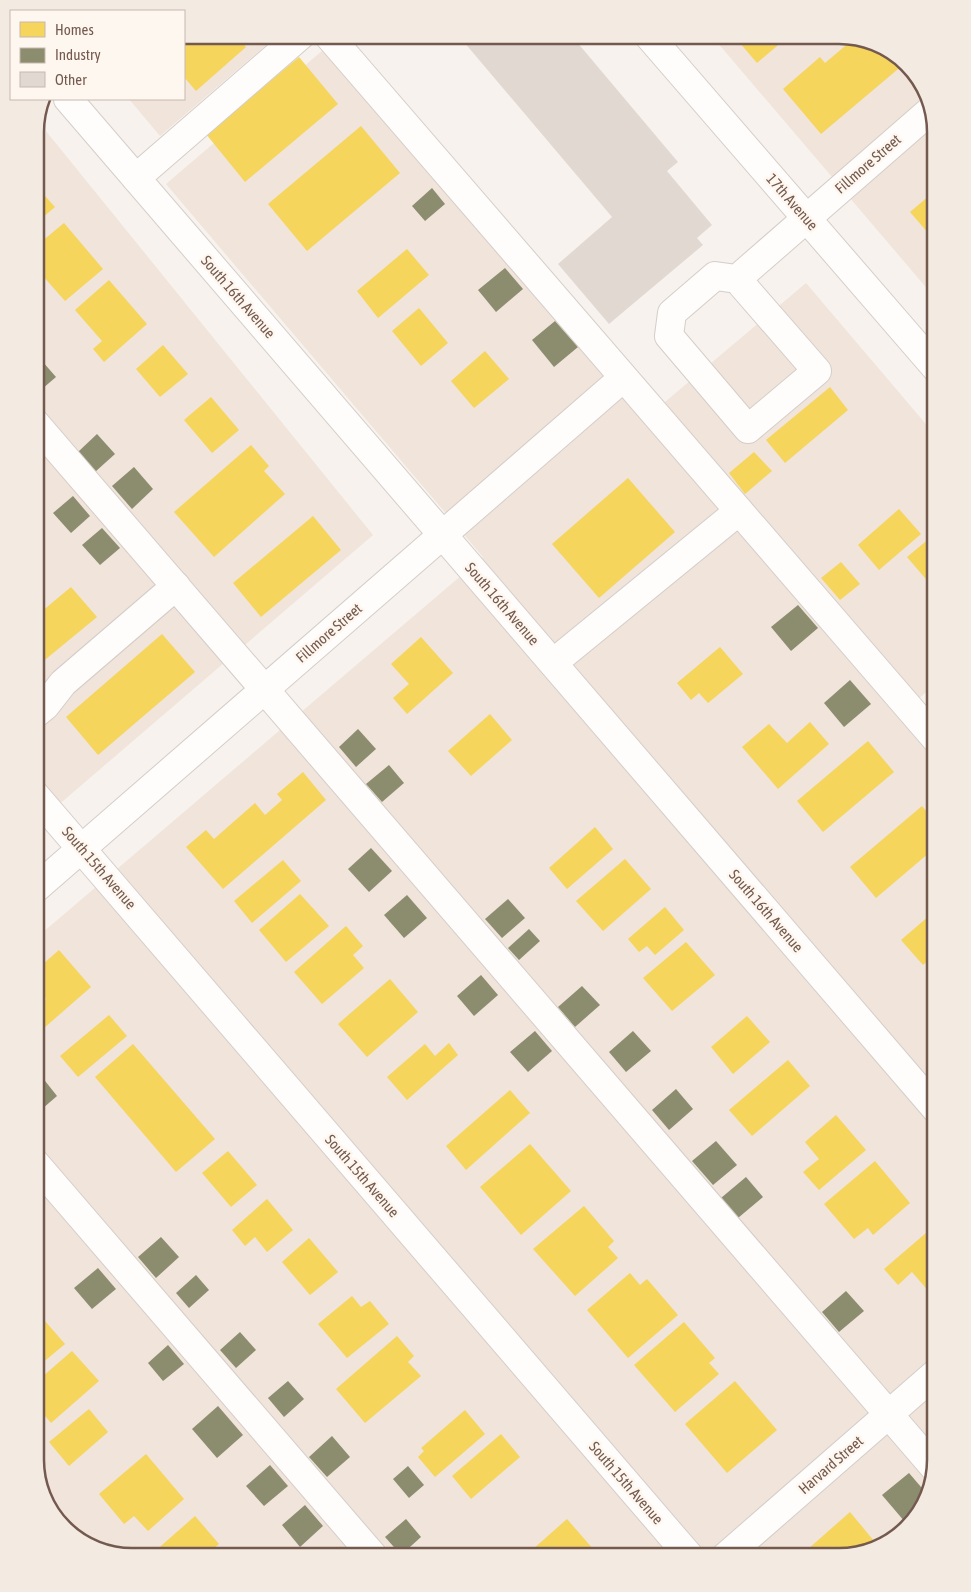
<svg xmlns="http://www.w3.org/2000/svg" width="971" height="1592" viewBox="0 0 971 1592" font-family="'Asap Condensed',sans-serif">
	<rect width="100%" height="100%" fill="#f7f2ed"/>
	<g fill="#f0e4db">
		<polygon points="184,35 278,35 160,136 129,99 184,99"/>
		<polygon points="711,35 846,35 893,51 926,89 936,132 936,299"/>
		<polygon points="329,45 646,418 806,283 936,436 936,684 898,716 936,760 936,1460 923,1509 882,1547 839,1557 126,1557 78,1541 45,1503 35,1460 35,939 483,557 166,184"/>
		<polygon points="37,120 373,535 35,825 35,126"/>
	</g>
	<g fill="#f6d55c">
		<polygon points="187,35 236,35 246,47 196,91 184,77 184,38"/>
		<polygon points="733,35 790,35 757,63"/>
		<polygon points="847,36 893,51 904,64 821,134 783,89 820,57 825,63 851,41"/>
		<polygon points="299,57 338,104 245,182 206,134"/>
		<polygon points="361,126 400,173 307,251 268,204"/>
		<polygon points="35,185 55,207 35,224"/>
		<polygon points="936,190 936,242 910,212"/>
		<polygon points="64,223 103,269 65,301 35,267 35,247"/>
		<polygon points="407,249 429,275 378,318 357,291"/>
		<polygon points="109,280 147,324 104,362 93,349 102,341 75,310"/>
		<polygon points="419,308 448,343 421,366 392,331"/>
		<polygon points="163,345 188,374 160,397 136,369"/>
		<polygon points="485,351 509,379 474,408 451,381"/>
		<polygon points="830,387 848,410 785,463 766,440"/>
		<polygon points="211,397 239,430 212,453 184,420"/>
		<polygon points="251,445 269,466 264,471 285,494 214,557 174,512"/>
		<polygon points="754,452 772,471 745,494 729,473"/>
		<polygon points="628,478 675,532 599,598 552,544"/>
		<polygon points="899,509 921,534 879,570 858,545"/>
		<polygon points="313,516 341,550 261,617 233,583"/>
		<polygon points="936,533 936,583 931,585 907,557"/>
		<polygon points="841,562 860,584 840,600 821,578"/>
		<polygon points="71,587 97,617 35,668 35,617"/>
		<polygon points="162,634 195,672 98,755 66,717"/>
		<polygon points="421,637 453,673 407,714 393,698 409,684 391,664"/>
		<polygon points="720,647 743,674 708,703 699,693 691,700 677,683"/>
		<polygon points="490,714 512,740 471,776 448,751"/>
		<polygon points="810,722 829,744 778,789 742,747 769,724 787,743"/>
		<polygon points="868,741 894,772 823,832 797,801"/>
		<polygon points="303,772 326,800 223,889 186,847 206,830 214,839 255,803 265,815 282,800 277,794"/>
		<polygon points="922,806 936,823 936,847 876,898 850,867"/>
		<polygon points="595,827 613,849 567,889 549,868"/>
		<polygon points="625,859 651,889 603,931 576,901"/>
		<polygon points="283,860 301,881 252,923 234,901"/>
		<polygon points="300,894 329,926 286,962 259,930"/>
		<polygon points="665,907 684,930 655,955 647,946 639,952 628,939"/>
		<polygon points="936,910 936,954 923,965 901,940"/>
		<polygon points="346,926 363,946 353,955 364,968 322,1004 294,972"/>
		<polygon points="686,942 715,975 672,1011 643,978"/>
		<polygon points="59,950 91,987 44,1028 35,1018 35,1009 46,999 35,986 35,971"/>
		<polygon points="390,979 418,1012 367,1057 338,1024"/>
		<polygon points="109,1015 127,1036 78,1077 60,1056"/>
		<polygon points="747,1016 770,1042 733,1074 711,1047"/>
		<polygon points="449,1043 458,1055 407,1100 387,1077 425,1044 435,1056"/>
		<polygon points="133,1044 215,1139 176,1172 95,1077"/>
		<polygon points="788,1060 810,1086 752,1136 729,1110"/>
		<polygon points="510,1090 530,1113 466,1170 446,1146"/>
		<polygon points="836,1115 866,1150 819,1190 803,1172 819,1159 805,1142"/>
		<polygon points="530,1144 571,1191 521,1235 480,1187"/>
		<polygon points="228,1151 257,1185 231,1207 202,1173"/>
		<polygon points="875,1161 910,1203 873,1235 868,1228 854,1239 824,1204"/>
		<polygon points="267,1199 293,1230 267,1252 255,1237 245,1246 232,1230"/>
		<polygon points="584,1206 614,1241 608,1247 618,1258 575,1296 533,1249"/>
		<polygon points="933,1227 936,1230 936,1290 931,1294 912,1272 898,1285 884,1269"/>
		<polygon points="309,1238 338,1272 310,1295 282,1262"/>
		<polygon points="630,1273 640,1285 647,1279 678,1315 628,1358 587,1310"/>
		<polygon points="352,1296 361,1307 370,1301 389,1324 347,1358 318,1324"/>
		<polygon points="38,1313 65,1344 35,1369 35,1315"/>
		<polygon points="684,1322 715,1358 709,1363 719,1374 675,1412 634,1365"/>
		<polygon points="397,1336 414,1356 408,1362 421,1376 365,1423 336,1389"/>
		<polygon points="72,1351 99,1381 51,1423 35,1404 35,1383"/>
		<polygon points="735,1381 777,1430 727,1473 685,1424"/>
		<polygon points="89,1409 108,1432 69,1466 49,1442"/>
		<polygon points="465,1410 485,1434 435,1477 418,1457 424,1451 421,1448"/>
		<polygon points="501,1434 520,1457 471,1499 452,1476"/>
		<polygon points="146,1454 184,1499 148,1531 134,1516 124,1524 99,1494"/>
		<polygon points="850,1512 879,1547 839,1557 799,1557"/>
		<polygon points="195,1516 219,1544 204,1557 156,1557 153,1553"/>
		<polygon points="567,1519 600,1557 524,1557"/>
	</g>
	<g fill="#8c8c6e">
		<polygon points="432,188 445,204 425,221 412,206"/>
		<polygon points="505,268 523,289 496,312 478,290"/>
		<polygon points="555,321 578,347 554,367 532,340"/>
		<polygon points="35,353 56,377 35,395"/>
		<polygon points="97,434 115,454 95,472 78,452"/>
		<polygon points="134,467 153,489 132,509 112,486"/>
		<polygon points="73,496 90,516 71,533 53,513"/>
		<polygon points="102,528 120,548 100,565 82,545"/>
		<polygon points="798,605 818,628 791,651 771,627"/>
		<polygon points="850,680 871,704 844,727 824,703"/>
		<polygon points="358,729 376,749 356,767 339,747"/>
		<polygon points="389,765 404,783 382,802 366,784"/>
		<polygon points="371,848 392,871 369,892 348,869"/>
		<polygon points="407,895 427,918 404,938 384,915"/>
		<polygon points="508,899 525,918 502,938 485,919"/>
		<polygon points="529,929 540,941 519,960 508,948"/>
		<polygon points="481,975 498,995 474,1016 457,996"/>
		<polygon points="582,986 600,1005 575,1027 558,1007"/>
		<polygon points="535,1031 552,1051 528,1072 510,1052"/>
		<polygon points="633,1031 651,1051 626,1072 609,1052"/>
		<polygon points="38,1072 57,1096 35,1115 35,1074"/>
		<polygon points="676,1089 693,1109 669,1130 652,1110"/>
		<polygon points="716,1141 737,1165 713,1185 692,1161"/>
		<polygon points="746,1177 763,1197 738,1218 721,1198"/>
		<polygon points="35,1193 42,1200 35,1206"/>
		<polygon points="161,1237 179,1257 156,1278 138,1257"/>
		<polygon points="98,1268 116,1289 92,1309 74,1288"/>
		<polygon points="196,1275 209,1290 189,1308 176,1293"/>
		<polygon points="846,1291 864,1311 839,1332 822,1312"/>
		<polygon points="240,1332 256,1350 236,1368 220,1350"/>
		<polygon points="168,1345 184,1364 163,1381 148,1363"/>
		<polygon points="288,1381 304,1399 284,1417 268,1398"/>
		<polygon points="218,1406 243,1435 217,1458 192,1429"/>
		<polygon points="332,1436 350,1457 327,1477 309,1457"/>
		<polygon points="270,1465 288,1486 264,1506 246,1486"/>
		<polygon points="408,1466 424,1485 409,1498 393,1479"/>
		<polygon points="909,1473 927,1494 923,1506 905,1522 882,1495"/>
		<polygon points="305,1505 323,1526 300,1547 282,1525"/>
		<polygon points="406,1519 421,1537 401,1555 385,1537"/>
	</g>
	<polygon fill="#e1d8d2" points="458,35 571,35 678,162 667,171 712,225 697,238 703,245 609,324 558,264 612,217"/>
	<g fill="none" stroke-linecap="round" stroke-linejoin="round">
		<defs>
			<g id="minor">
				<polyline points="328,35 936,739"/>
				<polyline points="648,35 936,368"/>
				<polyline points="68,99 936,1109"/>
				<polyline points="136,178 301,35"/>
				<polyline points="737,279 817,371 748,429 669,336 672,313 715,276 737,279 931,110"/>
				<polyline points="35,423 934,1467"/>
				<polyline points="553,663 739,511"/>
				<polyline points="35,714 45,706 63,683 176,586"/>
				<polyline points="35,795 690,1557"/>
				<polyline points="35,889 623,378"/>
				<polyline points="35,1163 374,1557"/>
				<polyline points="725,1557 936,1373"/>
			</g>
		</defs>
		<use href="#minor" stroke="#d4cec8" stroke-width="30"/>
		<use href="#minor" stroke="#fefdfc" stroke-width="28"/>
	</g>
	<g text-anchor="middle" stroke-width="5" stroke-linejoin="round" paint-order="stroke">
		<g font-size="15" fill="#74594e" stroke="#fef7ef">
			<text transform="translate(868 164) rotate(-41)" y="5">Fillmore Street</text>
			<text transform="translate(792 202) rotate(49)" y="5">17th Avenue</text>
			<text transform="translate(238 297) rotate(49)" y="5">South 16th Avenue</text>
			<text transform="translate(502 604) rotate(49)" y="5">South 16th Avenue</text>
			<text transform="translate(329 633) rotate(-41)" y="5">Fillmore Street</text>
			<text transform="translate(99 868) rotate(49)" y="5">South 15th Avenue</text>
			<text transform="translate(766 911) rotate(49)" y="5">South 16th Avenue</text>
			<text transform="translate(362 1176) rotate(49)" y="5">South 15th Avenue</text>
			<text transform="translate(831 1465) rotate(-41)" y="5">Harvard Street</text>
			<text transform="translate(626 1483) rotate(49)" y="5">South 15th Avenue</text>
		</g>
	</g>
	<path d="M0 0H971V1592H0ZM132 44H839A88 88 0 0 1 927 132V1460A88 88 0 0 1 839 1548H132A88 88 0 0 1 44 1460V132A88 88 0 0 1 132 44Z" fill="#f3eae2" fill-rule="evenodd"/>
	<path fill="none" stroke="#74594e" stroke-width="2.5" d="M132 44H839A88 88 0 0 1 927 132V1460A88 88 0 0 1 839 1548H132A88 88 0 0 1 44 1460V132A88 88 0 0 1 132 44Z"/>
	<rect x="10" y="10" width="175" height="90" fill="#fef7ef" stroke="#c7b8af"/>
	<rect x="20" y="22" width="25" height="15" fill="#f6d55c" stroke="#c7b8af"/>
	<text x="55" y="35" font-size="15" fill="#74594e">Homes</text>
	<rect x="20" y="48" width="25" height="15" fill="#8c8c6e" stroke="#c7b8af"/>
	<text x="55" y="60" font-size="15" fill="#74594e">Industry</text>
	<rect x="20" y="72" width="25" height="15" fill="#e1d8d2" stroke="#c7b8af"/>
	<text x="55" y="85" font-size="15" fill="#74594e">Other</text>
</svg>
